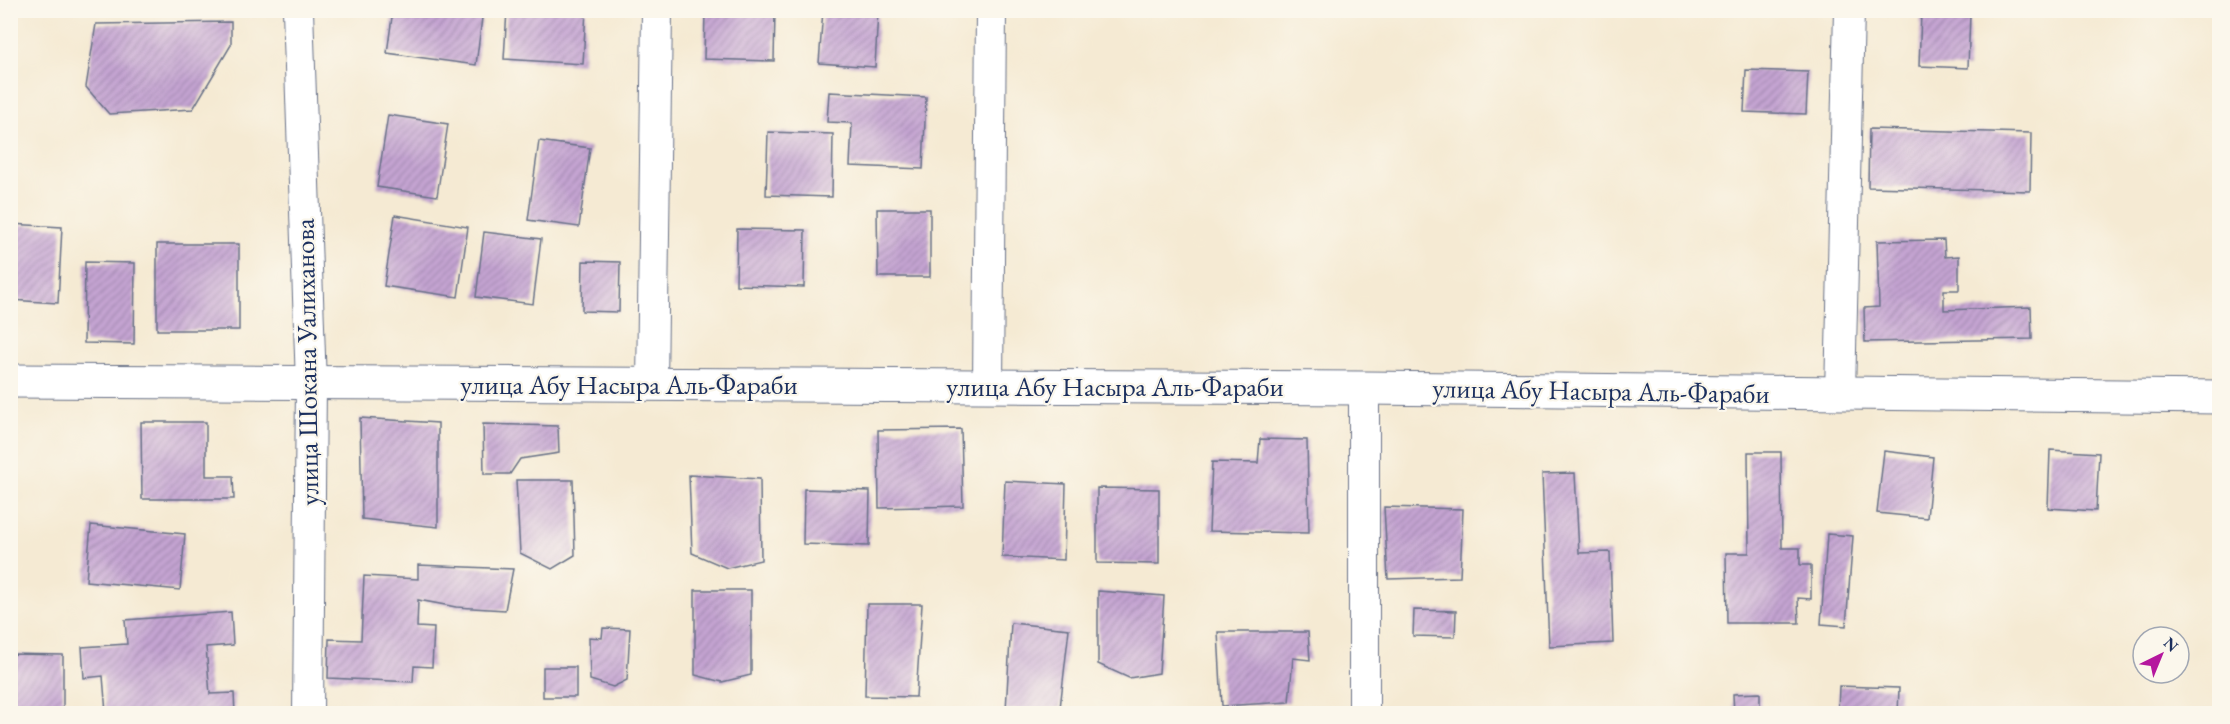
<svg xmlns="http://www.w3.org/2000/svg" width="2230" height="724" viewBox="0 0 2230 724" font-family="'EB Garamond',serif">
	<defs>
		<pattern id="building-hatch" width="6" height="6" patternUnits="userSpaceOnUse" patternTransform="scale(1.5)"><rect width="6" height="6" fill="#c5a4d2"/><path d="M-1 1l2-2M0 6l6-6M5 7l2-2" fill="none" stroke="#9f86ae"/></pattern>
	</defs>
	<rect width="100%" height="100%" fill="#fbf7ec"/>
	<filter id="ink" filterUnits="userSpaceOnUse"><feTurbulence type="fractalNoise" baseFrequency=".0167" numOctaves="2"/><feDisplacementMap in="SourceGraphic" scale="12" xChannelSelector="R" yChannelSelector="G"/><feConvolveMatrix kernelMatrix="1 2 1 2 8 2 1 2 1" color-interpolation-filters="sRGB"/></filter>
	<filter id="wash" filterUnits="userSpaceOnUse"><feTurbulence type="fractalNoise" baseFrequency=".008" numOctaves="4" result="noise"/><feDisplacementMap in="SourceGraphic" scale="24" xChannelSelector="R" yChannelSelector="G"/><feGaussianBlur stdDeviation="1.35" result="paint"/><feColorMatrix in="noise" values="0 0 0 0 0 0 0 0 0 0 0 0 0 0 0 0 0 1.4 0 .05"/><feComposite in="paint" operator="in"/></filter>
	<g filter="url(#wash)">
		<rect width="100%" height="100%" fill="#f5ead3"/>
		<g id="blocks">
			<g fill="url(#building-hatch)">
				<polygon points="393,10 483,10 476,65 387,53"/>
				<polygon points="507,10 586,10 583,64 504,59"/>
				<polygon points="705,10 775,10 774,61 704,59"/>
				<polygon points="823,10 878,10 875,67 819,63"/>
				<polygon points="1921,13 1970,14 1968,68 1919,66"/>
				<polygon points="231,22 231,45 193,109 109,114 86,87 96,24"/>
				<polygon points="1746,70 1808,72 1806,114 1744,112"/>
				<polygon points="829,92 926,97 923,169 850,166 852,123 827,122"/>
				<polygon points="388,115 448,124 437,196 377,187"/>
				<polygon points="1869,129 2031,133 2030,191 1868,187"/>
				<polygon points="768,132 833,134 832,197 766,195"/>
				<polygon points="539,141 590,148 579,227 528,220"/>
				<polygon points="877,209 930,209 930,277 878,277"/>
				<polygon points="395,215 468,227 458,297 384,286"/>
				<polygon points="10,224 62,227 58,303 10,300"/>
				<polygon points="737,229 805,230 804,287 736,285"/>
				<polygon points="484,232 541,239 533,304 476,297"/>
				<polygon points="1944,240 1945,257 1959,256 1959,290 1944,290 1944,310 2031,307 2032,339 1865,342 1864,308 1879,307 1877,241"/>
				<rect x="157" y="244" width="82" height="86"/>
				<polygon points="583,261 620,262 619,312 582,311"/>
				<polygon points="85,262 135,263 134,344 84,343"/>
				<polygon points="360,418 438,423 438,527 362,519"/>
				<polygon points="141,422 206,422 206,476 233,476 234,499 142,499"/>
				<polygon points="483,424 558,426 559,453 520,459 510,474 484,474"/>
				<polygon points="961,429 963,506 879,508 878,430"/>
				<polygon points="1260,439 1307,440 1309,533 1209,531 1212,462 1258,463"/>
				<polygon points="2050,450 2099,453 2096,511 2048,508"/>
				<polygon points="1884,451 1933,457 1927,518 1877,513"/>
				<polygon points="1748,452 1781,452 1782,548 1800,548 1800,565 1811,565 1811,599 1798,598 1799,623 1727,623 1726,553 1749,553"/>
				<polygon points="1575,473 1579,553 1610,552 1613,643 1549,646 1542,474"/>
				<polygon points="689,475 760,479 761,560 727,568 692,553"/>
				<polygon points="516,480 573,480 575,555 552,569 520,553"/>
				<polygon points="1005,481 1066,484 1064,560 1002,557"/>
				<polygon points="1097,488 1159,489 1159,564 1097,563"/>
				<polygon points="804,489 870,491 869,546 803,544"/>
				<polygon points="1384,507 1463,509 1460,577 1388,579"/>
				<polygon points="91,525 185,534 180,590 86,581"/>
				<polygon points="1827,534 1853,536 1846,626 1821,624"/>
				<polygon points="418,565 513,569 505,610 456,607 418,600 417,627 434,628 432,667 414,666 413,682 328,678 329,639 361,640 364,576 418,579"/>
				<polygon points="695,590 751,590 751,675 722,682 695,675"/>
				<polygon points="1098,591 1164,596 1159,673 1129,678 1098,664"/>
				<polygon points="867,604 922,604 916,697 865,696"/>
				<polygon points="1414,610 1456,611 1455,637 1413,636"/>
				<polygon points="231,612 233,645 206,647 210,694 234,693 235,714 129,714 129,712 106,713 103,676 84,678 82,647 127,644 125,620"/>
				<polygon points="1011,623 1069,629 1060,708 1006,710"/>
				<polygon points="603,628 630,629 627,680 613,687 590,680 589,637 602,638"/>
				<polygon points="1218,632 1308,632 1310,660 1293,658 1289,702 1222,706"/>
				<polygon points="10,654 63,655 63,714 10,714"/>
				<rect x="543" y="667" width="33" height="30"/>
				<polygon points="1839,686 1899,688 1898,714 1838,714"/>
				<polygon points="1760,693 1760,714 1734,714 1733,694"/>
			</g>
		</g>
	</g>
	<g filter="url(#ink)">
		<use href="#blocks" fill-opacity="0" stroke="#677087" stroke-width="1.5"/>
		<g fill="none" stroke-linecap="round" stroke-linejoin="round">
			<defs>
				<g id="minor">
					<polyline points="298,10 311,384 308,714"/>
					<polyline points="652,385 657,10"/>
					<polyline points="988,387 991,10"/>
					<polyline points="1840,393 1849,10"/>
					<polyline points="1364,714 1364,388"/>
				</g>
				<polyline id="tertiary" points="10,381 1364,388 2220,397"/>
			</defs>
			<use href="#minor" stroke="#677087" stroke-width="32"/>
			<use href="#tertiary" stroke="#677087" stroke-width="35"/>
			<use href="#minor" stroke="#fff" stroke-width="30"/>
			<use href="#tertiary" stroke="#fff" stroke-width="33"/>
		</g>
	</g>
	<g text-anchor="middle" stroke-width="4.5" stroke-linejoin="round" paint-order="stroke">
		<g font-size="27" fill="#1b2f5e" stroke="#fbf7ec">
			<text transform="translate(307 362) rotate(-91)" y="9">улица Шокана Уалиханова</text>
			<text x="629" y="394">улица Абу Насыра Аль-Фараби</text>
			<text x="1115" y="396">улица Абу Насыра Аль-Фараби</text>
			<text transform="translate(1601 391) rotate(1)" y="9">улица Абу Насыра Аль-Фараби</text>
		</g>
	</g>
	<rect width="2230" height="724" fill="none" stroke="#fbf7ec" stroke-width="36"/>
	<g transform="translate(2161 655) rotate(43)"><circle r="28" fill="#fbf7ec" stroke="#a1a7b3" stroke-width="1.5"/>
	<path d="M0-4.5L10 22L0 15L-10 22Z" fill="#b5179e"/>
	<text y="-9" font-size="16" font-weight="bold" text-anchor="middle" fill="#1b2f5e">N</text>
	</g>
</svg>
